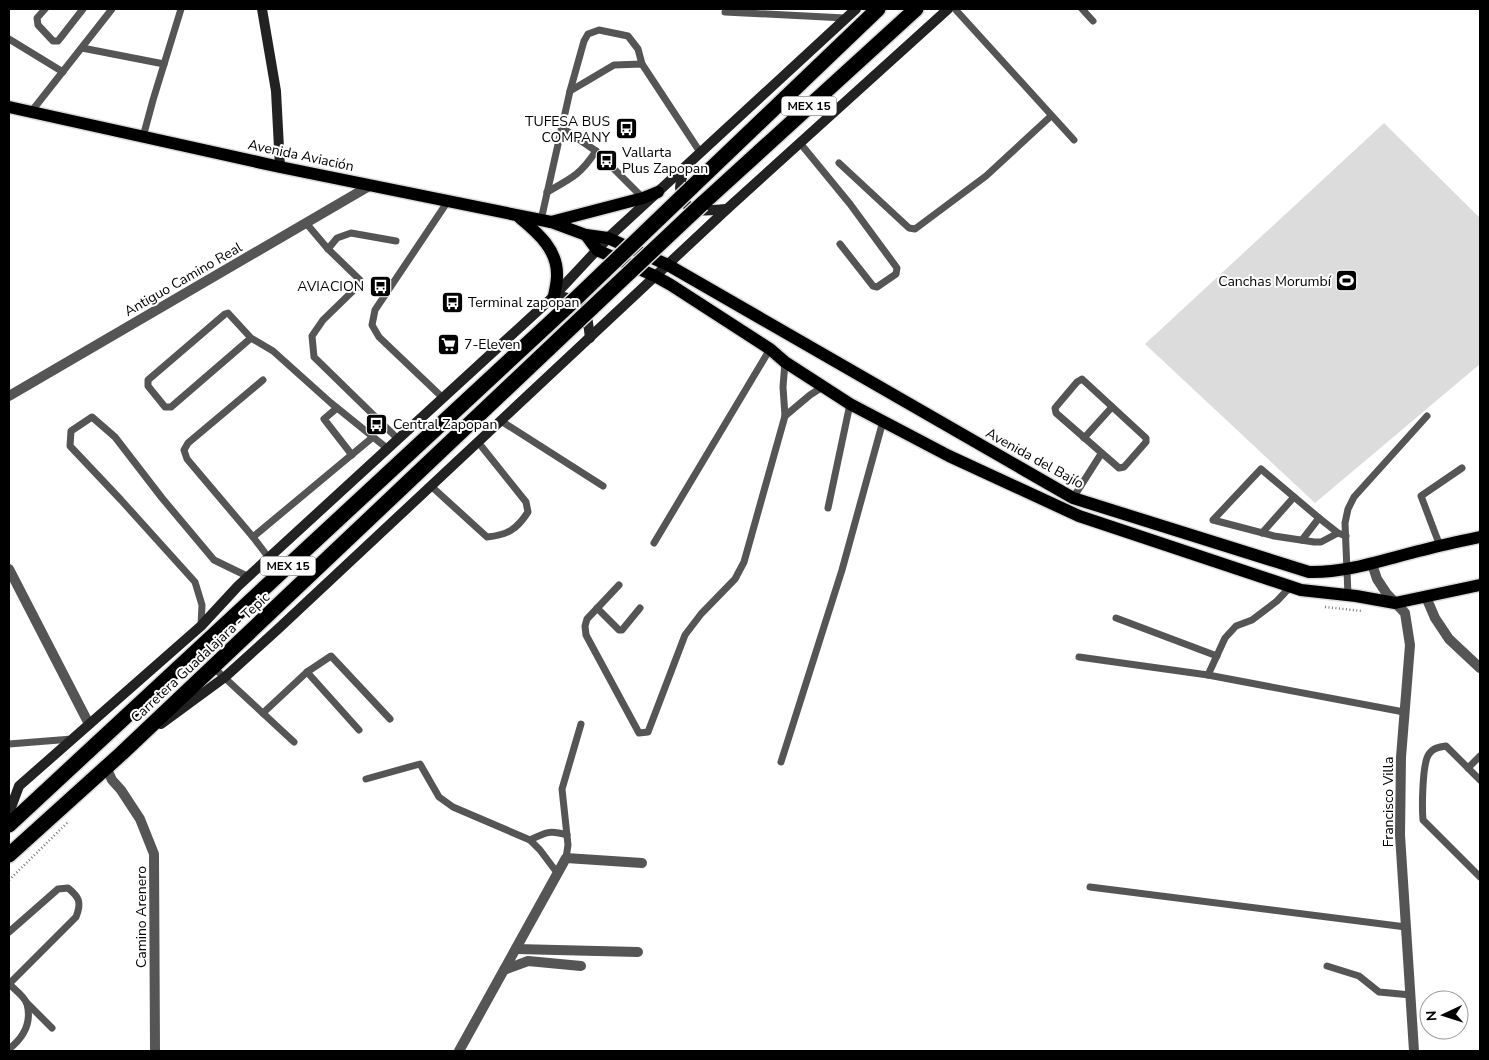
<svg xmlns="http://www.w3.org/2000/svg" width="1489" height="1060" viewBox="0 0 1489 1060" font-family="'Nunito Sans',sans-serif">
	<rect width="100%" height="100%" fill="#fff"/>
	<polygon fill="#dcdcdc" points="1384,123 1480,218 1480,364 1315,503 1145,344"/>
	<g fill="none" stroke-linecap="round" stroke-linejoin="round">
		<defs>
			<g id="primary">
				<path d="M9,107l271,60 271,55 35,13 22,3 60,27 405,233 236,74c39,1 76,-13 114,-22 19,-5 38,-9 57,-13"/>
				<path d="M520,218c18,15 38,32 37,58 0,7 -2,14 -3,20"/>
				<polyline points="551,222 643,198 658,192"/>
				<polyline points="586,235 597,250 655,276 671,285 770,349 785,362 850,404 949,456 1079,516 1301,590 1356,596 1395,603 1480,585"/>
			</g>
			<g id="highway">
				<polyline points="691,188 878,9"/>
				<polyline points="702,204 916,9"/>
				<polyline points="9,825 567,307"/>
				<polyline points="9,855 122,753 578,321"/>
			</g>
		</defs>
		<use href="#primary" stroke="#dbdbdb" stroke-width="15"/>
		<use href="#highway" stroke="#dbdbdb" stroke-width="18"/>
		<g stroke="#777" stroke-width="2.5" stroke-dasharray="1 2.5" stroke-linecap="butt">
			<polyline points="1325,607 1362,611"/>
			<polyline points="9,880 68,822"/>
		</g>
		<g stroke="#555" stroke-width="7">
			<polyline points="45,9 37,18 38,25 53,41 58,41 83,9"/>
			<polyline points="955,9 1074,140"/>
			<polyline points="1082,9 1093,21"/>
			<polyline points="725,12 845,18"/>
			<polyline points="9,39 63,72"/>
			<polyline points="82,48 164,64"/>
			<polyline points="570,91 584,41 588,34 599,30 628,36 638,49 642,64"/>
			<polyline points="31,112 112,9"/>
			<polyline points="561,127 596,151"/>
			<polyline points="143,137 153,100 181,9"/>
			<polyline points="800,143 850,204 897,268 896,274 877,287 873,286 840,244"/>
			<polyline points="839,163 909,228 915,229 986,176 1051,116"/>
			<path d="M547,192c25,-14 33,-17 49,-41l47,47"/>
			<polyline points="541,220 570,91 614,65 642,64 700,152"/>
			<polyline points="306,223 328,249 360,280 359,285 323,320 312,336 314,357 398,439"/>
			<polyline points="328,249 337,238 351,233 396,241"/>
			<polyline points="251,338 171,407 165,407 148,386 148,380 225,314 228,313 251,338 273,351 331,403 388,449"/>
			<polygon points="1082,379 1146,438 1146,442 1124,467 1119,468 1056,413 1055,408 1077,382"/>
			<polyline points="263,380 188,443 184,450 187,459 253,537 373,437"/>
			<polyline points="443,398 379,337 372,325 375,310 448,201"/>
			<polyline points="337,408 324,419 352,455"/>
			<polyline points="785,416 810,395 824,386"/>
			<polyline points="501,421 603,486"/>
			<polyline points="1084,438 1112,407"/>
			<path d="M431,486l56,51c21,-2 30,-8 41,-25l-2,-10 -48,-60"/>
			<polyline points="1073,498 1101,454"/>
			<polyline points="828,508 850,404"/>
			<polyline points="1262,533 1294,497"/>
			<polyline points="1338,533 1321,542 1314,542 1274,536 1213,520 1261,469 1319,518 1338,533 1346,536"/>
			<polyline points="253,537 269,558"/>
			<polyline points="1302,540 1319,518"/>
			<polyline points="654,543 770,349"/>
			<polyline points="1440,546 1421,496 1462,468"/>
			<polyline points="619,585 587,619 585,626 586,635 639,733 648,732 685,635 701,614 735,579 744,562 785,416 783,387 785,362"/>
			<polyline points="1348,595 1345,523 1348,509 1354,497 1427,416"/>
			<polyline points="597,608 619,630 622,630 640,608"/>
			<polyline points="1116,618 1217,656"/>
			<polyline points="201,626 202,605 195,582 121,500 70,446 71,431 92,417 115,437 162,498 214,560 249,577"/>
			<polyline points="1079,657 1208,675 1404,712"/>
			<polyline points="213,667 294,742"/>
			<polyline points="307,672 331,656 390,719"/>
			<polyline points="1208,675 1225,638 1236,626 1252,620 1277,601 1291,586"/>
			<polyline points="263,713 307,672 359,730"/>
			<polyline points="9,744 72,739"/>
			<polyline points="781,762 842,570 883,421"/>
			<polyline points="1468,768 1480,756"/>
			<polyline points="366,779 420,764 439,797 453,807 530,840 540,850 558,874"/>
			<path d="M1480,780l-34,-34c-7,1 -13,2 -17,8 -7,9 -7,54 -6,66l57,57"/>
			<path d="M530,840c16,-8 20,-10 37,-5"/>
			<polyline points="566,858 568,845 562,789 581,724"/>
			<polyline points="1090,887 1406,927"/>
			<path d="M9,932l49,-43 10,-1c11,9 14,14 8,29l-67,67"/>
			<polyline points="1327,966 1359,976 1379,992 1411,995"/>
			<path d="M9,984c5,5 16,13 18,20 5,19 -4,34 -18,45"/>
			<polyline points="27,1003 52,1028"/>
		</g>
		<g stroke="#555" stroke-width="10">
			<polyline points="9,396 371,185"/>
			<polyline points="1372,564 1377,579 1387,594 1405,613 1410,645 1401,757 1400,835 1414,1051"/>
			<polyline points="9,569 89,724"/>
			<polyline points="1426,597 1435,618 1449,639 1480,668"/>
			<polyline points="106,767 112,780 121,790 140,819 154,854 155,1051"/>
			<polyline points="516,949 638,952"/>
			<polyline points="504,970 528,961 581,966"/>
			<polyline points="459,1051 566,858 642,863"/>
		</g>
		<g stroke="#222" stroke-width="10">
			<polyline points="262,9 276,91 280,167"/>
			<path d="M686,168c-9,16 -10,38 13,42 9,2 19,-1 28,-1"/>
			<path d="M554,296c34,2 32,12 36,42"/>
			<polyline points="161,724 225,677 278,629 727,209 948,9"/>
			<polyline points="9,813 19,786 201,626 238,586 554,296 610,236 856,9"/>
		</g>
		<use href="#primary" stroke="#000" stroke-width="12"/>
		<use href="#highway" stroke="#000" stroke-width="15"/>
		<defs>
			<g id="highway-bridge">
				<polyline points="567,307 691,188"/>
				<polyline points="578,321 702,204"/>
			</g>
		</defs>
		<use href="#highway-bridge" stroke="#dbdbdb" stroke-width="18" stroke-linecap="butt"/>
		<use href="#highway-bridge" stroke="#000" stroke-width="15"/>
	</g>
	<defs>
		<symbol id="bus-square" viewBox="-11 -11 22 22"><rect x="-9" y="-9" width="18" height="18" rx="4" fill="#000" stroke="#fff"/><path d="M-5-6H5V4H4V6H2V4H-2V6H-4V4H-5ZM-3.5-4V0h7V-4ZM-3.5 1.2v1.5H-2V1.2ZM2 1.2v1.5H3.5V1.2Z" fill="#fff"/></symbol>
		<symbol id="stadium-square" viewBox="-11 -11 22 22"><rect x="-9" y="-9" width="18" height="18" rx="4" fill="#000" stroke="#fff"/><path d="M0-5a6.5 5 0 1 0 0 10a6.5 5 0 1 0 0-10ZM-3.5-1.8h7v3.6h-7Z" fill="#fff"/></symbol>
		<symbol id="supermarket-square" viewBox="-11 -11 22 22"><rect x="-9" y="-9" width="18" height="18" rx="4" fill="#000" stroke="#fff"/><path d="M-6-5.5h2.5l.6 2H6L4.5 2H-2.5L-4.4-4H-6ZM-1.5 3.2a1.3 1.3 0 1 0 .1 0ZM3 3.2a1.3 1.3 0 1 0 .1 0Z" fill="#fff"/></symbol>
	</defs>
	<g fill-rule="evenodd">
		<use href="#bus-square" x="614" y="116" width="25" height="25"/>
		<use href="#bus-square" x="594" y="148" width="25" height="25"/>
		<use href="#stadium-square" x="1334" y="268" width="25" height="25"/>
		<use href="#bus-square" x="368" y="274" width="25" height="25"/>
		<use href="#bus-square" x="440" y="290" width="25" height="25"/>
		<use href="#supermarket-square" x="436" y="332" width="25" height="25"/>
		<use href="#bus-square" x="364" y="412" width="25" height="25"/>
	</g>
	<g text-anchor="middle" stroke-width="4" stroke-linejoin="round" paint-order="stroke">
		<g fill="#fff" stroke="#4c4c4c" stroke-width="1">
			<rect x="781.5" y="96.5" width="55" height="19" rx="4"/>
			<rect x="260.5" y="556.5" width="55" height="19" rx="4"/>
		</g>
		<g font-size="12" font-weight="bold" fill="#000">
			<text x="809" y="110">MEX 15</text>
			<text x="288" y="570">MEX 15</text>
		</g>
		<g font-size="14" fill="#000" stroke="#fff" text-anchor="start">
			<text x="610" y="126" text-anchor="end">TUFESA BUS<tspan x="610" dy="16">COMPANY</tspan></text>
			<text x="622" y="157">Vallarta<tspan x="622" dy="16">Plus Zapopan</tspan></text>
			<text x="1331" y="286" text-anchor="end">Canchas Morumbí</text>
			<text x="364" y="291" text-anchor="end">AVIACION</text>
			<text x="468" y="307">Terminal zapopan</text>
			<text x="464" y="349">7-Eleven</text>
			<text x="393" y="429">Central Zapopan</text>
		</g>
		<g font-size="14" fill="#000" stroke="#fff">
			<text transform="translate(301 155) rotate(12)" y="5">Avenida Aviación</text>
			<text transform="translate(183 279) rotate(-30)" y="5">Antiguo Camino Real</text>
			<text transform="translate(1035 458) rotate(29)" y="5">Avenida del Bajío</text>
			<text transform="translate(200 657) rotate(-43)" y="5">Carretera Guadalajara - Tepic</text>
			<text transform="translate(1388 802) rotate(-90)" y="5">Francisco Villa</text>
			<text transform="translate(141 917) rotate(-90)" y="5">Camino Arenero</text>
		</g>
	</g>
	<rect width="1489" height="1060" fill="none" stroke="#000000" stroke-width="20"/>
	<g transform="translate(1444 1015) rotate(266)"><circle r="24" fill="#ffffff" stroke="#999999"/>
	<path d="M0-4L9 19L0 12L-9 19Z" fill="#000000"/>
	<text y="-8" font-size="14" font-weight="bold" text-anchor="middle" fill="#000000">N</text>
	</g>
</svg>
